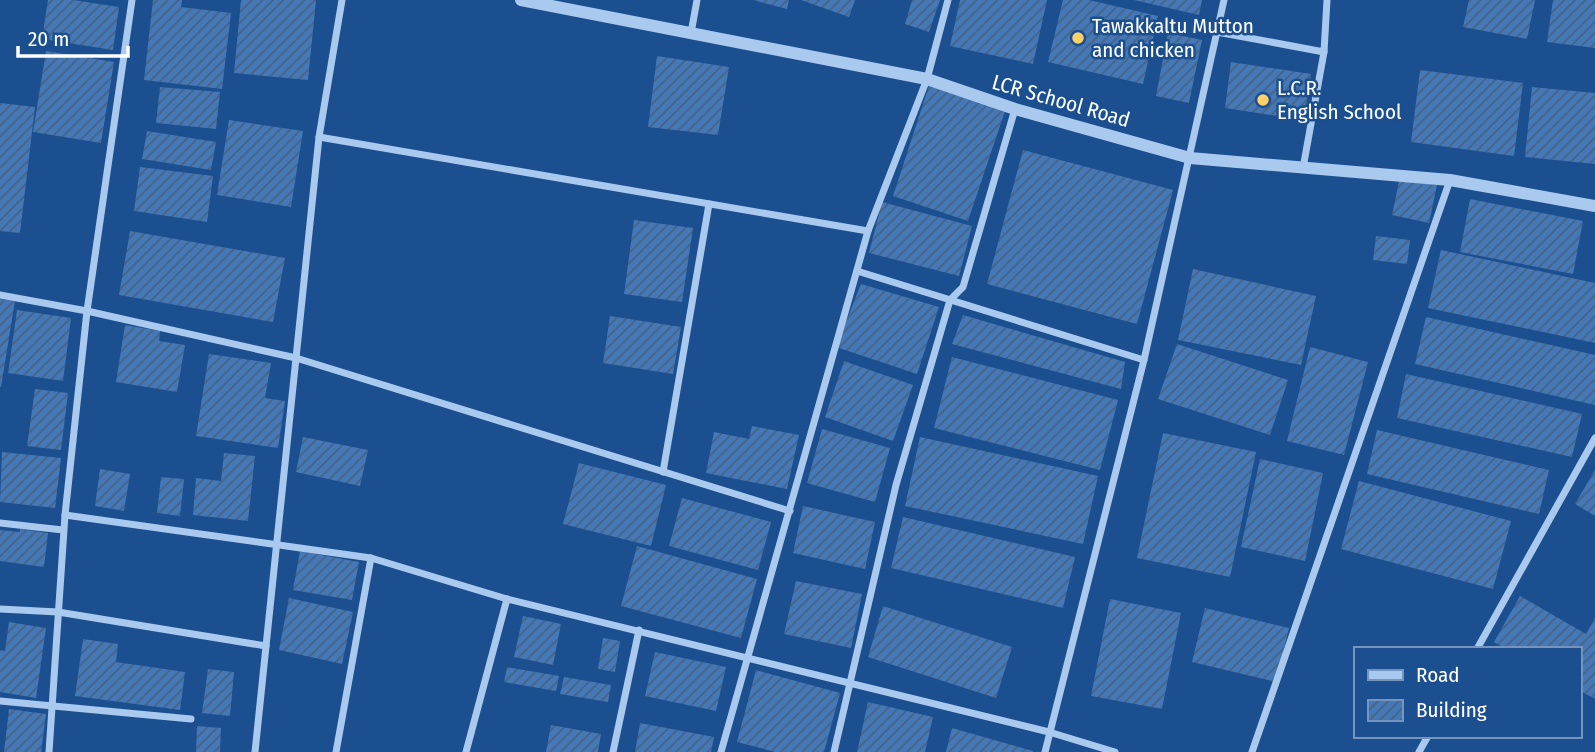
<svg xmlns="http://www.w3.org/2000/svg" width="1595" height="752" viewBox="0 0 1595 752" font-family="'Fira Sans Condensed',sans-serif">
	<defs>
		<pattern id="building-hatch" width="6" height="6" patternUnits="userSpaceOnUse" patternTransform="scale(1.75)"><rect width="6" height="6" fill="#4478b7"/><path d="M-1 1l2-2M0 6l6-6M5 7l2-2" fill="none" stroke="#486282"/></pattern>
	</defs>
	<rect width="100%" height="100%" fill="#1b4f8f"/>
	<g fill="url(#building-hatch)">
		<polygon points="48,0 73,0 119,7 113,50 42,39"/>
		<polygon points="153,0 182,0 181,7 231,13 222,89 144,80"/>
		<polygon points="241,0 316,0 308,80 234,73"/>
		<polygon points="753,0 789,0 787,9"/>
		<polygon points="801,0 855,0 849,17"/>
		<polygon points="912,0 940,0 929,32 905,24"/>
		<polygon points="960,0 1047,0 1033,64 950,46"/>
		<polygon points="1063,0 1089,0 1158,16 1143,84 1048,62"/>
		<polygon points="1134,0 1202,0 1199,15"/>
		<polygon points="1469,0 1535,0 1527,39 1463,27"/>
		<polygon points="1553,0 1595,0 1595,48 1547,42"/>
		<polygon points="1168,33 1202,40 1189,103 1156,96"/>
		<polygon points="46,51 114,62 101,143 33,132"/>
		<polygon points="657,56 729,67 718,135 648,127"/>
		<polygon points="1231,62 1311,74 1304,120 1225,108"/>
		<polygon points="1420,70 1523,83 1514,156 1411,142"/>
		<polygon points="929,86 1005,111 968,221 893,196"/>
		<polygon points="160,87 220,92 216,129 156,123"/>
		<polygon points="1532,87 1595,93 1595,164 1525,157"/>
		<polygon points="0,103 35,107 20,233 0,231"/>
		<polygon points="229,120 303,131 291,207 217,195"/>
		<polygon points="147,131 216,142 211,170 142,159"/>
		<polygon points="1023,150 1173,190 1137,324 987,284"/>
		<polygon points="140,167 213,176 207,222 134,211"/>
		<polygon points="1400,177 1437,185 1429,223 1392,215"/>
		<polygon points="1470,199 1583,221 1573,274 1460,252"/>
		<polygon points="882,202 972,226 959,276 869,253"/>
		<polygon points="634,220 693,228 682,302 624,294"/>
		<polygon points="130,231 285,258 273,322 119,295"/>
		<polygon points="1376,236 1410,240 1407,264 1373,260"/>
		<polygon points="1441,250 1595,283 1595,343 1428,308"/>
		<polygon points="1193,269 1316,296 1301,365 1178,340"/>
		<polygon points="861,284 939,307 917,374 836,347"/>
		<polygon points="0,299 15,301 1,387 0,387"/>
		<polygon points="17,310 71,318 63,381 8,373"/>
		<polygon points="963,315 1125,362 1121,389 952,344"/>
		<polygon points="610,316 681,327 673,374 603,363"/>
		<polygon points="1426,317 1595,355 1595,405 1415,364"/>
		<polygon points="125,325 160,331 159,341 185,345 177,392 116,382"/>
		<polygon points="1177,344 1288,380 1270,435 1158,399"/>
		<polygon points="1310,347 1368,362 1344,455 1287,441"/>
		<polygon points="209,354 271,363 265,398 285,401 278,448 196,436"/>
		<polygon points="952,357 1118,400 1100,470 934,428"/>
		<polygon points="844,361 913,385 893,441 825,417"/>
		<polygon points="1406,374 1582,414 1572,457 1397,418"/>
		<polygon points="35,389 68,393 61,450 27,446"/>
		<polygon points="752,426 799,435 787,489 706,473 714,432 749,439"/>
		<polygon points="822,429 890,448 875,502 807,483"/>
		<polygon points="1377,430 1549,470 1539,514 1367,474"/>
		<polygon points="1163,433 1256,452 1230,577 1137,558"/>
		<polygon points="303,437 368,450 360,486 296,472"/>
		<polygon points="920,437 1098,476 1083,544 905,506"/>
		<polygon points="2,452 61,458 55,508 0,502"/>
		<polygon points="224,453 255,456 248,521 193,515 196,478 221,481"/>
		<polygon points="1260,459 1323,473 1305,561 1241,547"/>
		<polygon points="579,463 666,485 651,546 563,524"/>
		<polygon points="100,469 130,474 124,511 95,506"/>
		<polygon points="1595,470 1595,516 1575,504"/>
		<polygon points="161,477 184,479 180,516 157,513"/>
		<polygon points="1359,481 1511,521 1493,589 1341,549"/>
		<polygon points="682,498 771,522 758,570 669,546"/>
		<polygon points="803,506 875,522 865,569 793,553"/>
		<polygon points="903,517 1075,557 1063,608 891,568"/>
		<polygon points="20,529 48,533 44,567 0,561 0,530 20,532"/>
		<polygon points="637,546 757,579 741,638 621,606"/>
		<polygon points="300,551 359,562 352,600 293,590"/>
		<polygon points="796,581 862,594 851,648 784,634"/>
		<polygon points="1520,596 1586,634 1595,618 1595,699 1579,690 1579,649 1506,649 1494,642"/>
		<polygon points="289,598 353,612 342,664 279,650"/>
		<polygon points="1110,599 1181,613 1162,709 1091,696"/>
		<polygon points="883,606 1012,647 996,698 868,657"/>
		<polygon points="1205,608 1289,628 1276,682 1192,662"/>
		<polygon points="523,616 561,624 553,665 514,657"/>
		<polygon points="9,622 46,628 36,698 0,692 0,650 5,651"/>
		<polygon points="603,638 620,641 615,672 598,669"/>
		<polygon points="83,639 118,644 116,662 185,672 180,710 75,696"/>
		<polygon points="655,652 726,667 716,711 645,696"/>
		<polygon points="507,667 559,676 556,691 504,682"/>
		<polygon points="208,669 234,672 230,716 202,713"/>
		<polygon points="756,670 840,693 824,752 775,752 737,742"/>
		<polygon points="564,677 611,685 608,702 560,694"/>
		<polygon points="868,702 933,717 925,752 857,752"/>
		<polygon points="9,709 46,714 41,752 4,752"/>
		<polygon points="640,723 714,737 711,752 635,752"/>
		<polygon points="551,725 601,734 598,752 546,752"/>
		<polygon points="197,726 221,728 220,752 196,752"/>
		<polygon points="952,728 1033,751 1033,752 946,752"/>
	</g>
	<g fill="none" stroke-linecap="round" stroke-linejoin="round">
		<g stroke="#a9c9ee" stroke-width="7">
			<polyline points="1217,32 1324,52 1327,0"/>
			<polyline points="691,33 697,0"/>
			<polyline points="319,137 868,231"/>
			<polyline points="1303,168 1324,52"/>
			<polyline points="857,271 1144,360"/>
			<polyline points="0,295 87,311 296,358 790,511"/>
			<polyline points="663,472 709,204"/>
			<polyline points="65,515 371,558 507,599 1049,732 1115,752"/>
			<polyline points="0,523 63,530"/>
			<polyline points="0,609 58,612 266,646"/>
			<polyline points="1477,649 1595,438"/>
			<polyline points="0,701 191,719"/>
			<polyline points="49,752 65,515 87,311 132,0"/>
			<polyline points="255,752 319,137 342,0"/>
			<polyline points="336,752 371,558"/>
			<polyline points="466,752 507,599"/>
			<polyline points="613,752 639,630"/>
			<polyline points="721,752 868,231 927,79 948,0"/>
			<polyline points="834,752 896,485 950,300 963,287 1015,109"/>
			<polyline points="1045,752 1144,360 1224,0"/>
			<polyline points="1252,752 1450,180"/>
			<polyline points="1419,752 1428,736"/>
		</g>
		<polyline stroke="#a9c9ee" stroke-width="12" points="521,0 927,79 1015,109 1190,158 1450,180 1595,206"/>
	</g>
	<g fill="#ffd166" stroke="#1b4f8f" stroke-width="2.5">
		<circle cx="1078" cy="38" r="7"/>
		<circle cx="1263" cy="100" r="7"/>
	</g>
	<g text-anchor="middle" stroke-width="5" stroke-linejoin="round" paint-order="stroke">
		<g font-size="21" fill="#fff" stroke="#1b4f8f" text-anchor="start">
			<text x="1092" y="33">Tawakkaltu Mutton<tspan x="1092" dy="24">and chicken</tspan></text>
			<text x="1277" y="95">L.C.R.<tspan x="1277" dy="24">English School</tspan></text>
		</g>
		<g font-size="21" fill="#fff" stroke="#1b4f8f">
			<text transform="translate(1061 101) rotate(16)" y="7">LCR School Road</text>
		</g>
	</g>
	<rect x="1354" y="647" width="228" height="91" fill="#1b4f8f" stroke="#7695bc" stroke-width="2"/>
	<rect x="1368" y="670" width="35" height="10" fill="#a9c9ee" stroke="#7695bc" stroke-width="2"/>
	<text x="1416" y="682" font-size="21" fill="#ffffff">Road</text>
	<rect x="1368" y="700" width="35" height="21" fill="url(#building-hatch)" stroke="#7695bc" stroke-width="2"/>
	<text x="1416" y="717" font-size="21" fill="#ffffff">Building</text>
	<path d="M18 46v10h110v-10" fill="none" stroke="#ffffff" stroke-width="3.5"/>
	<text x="28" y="46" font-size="21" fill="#ffffff" stroke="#1b4f8f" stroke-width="5" paint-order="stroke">20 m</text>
</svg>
